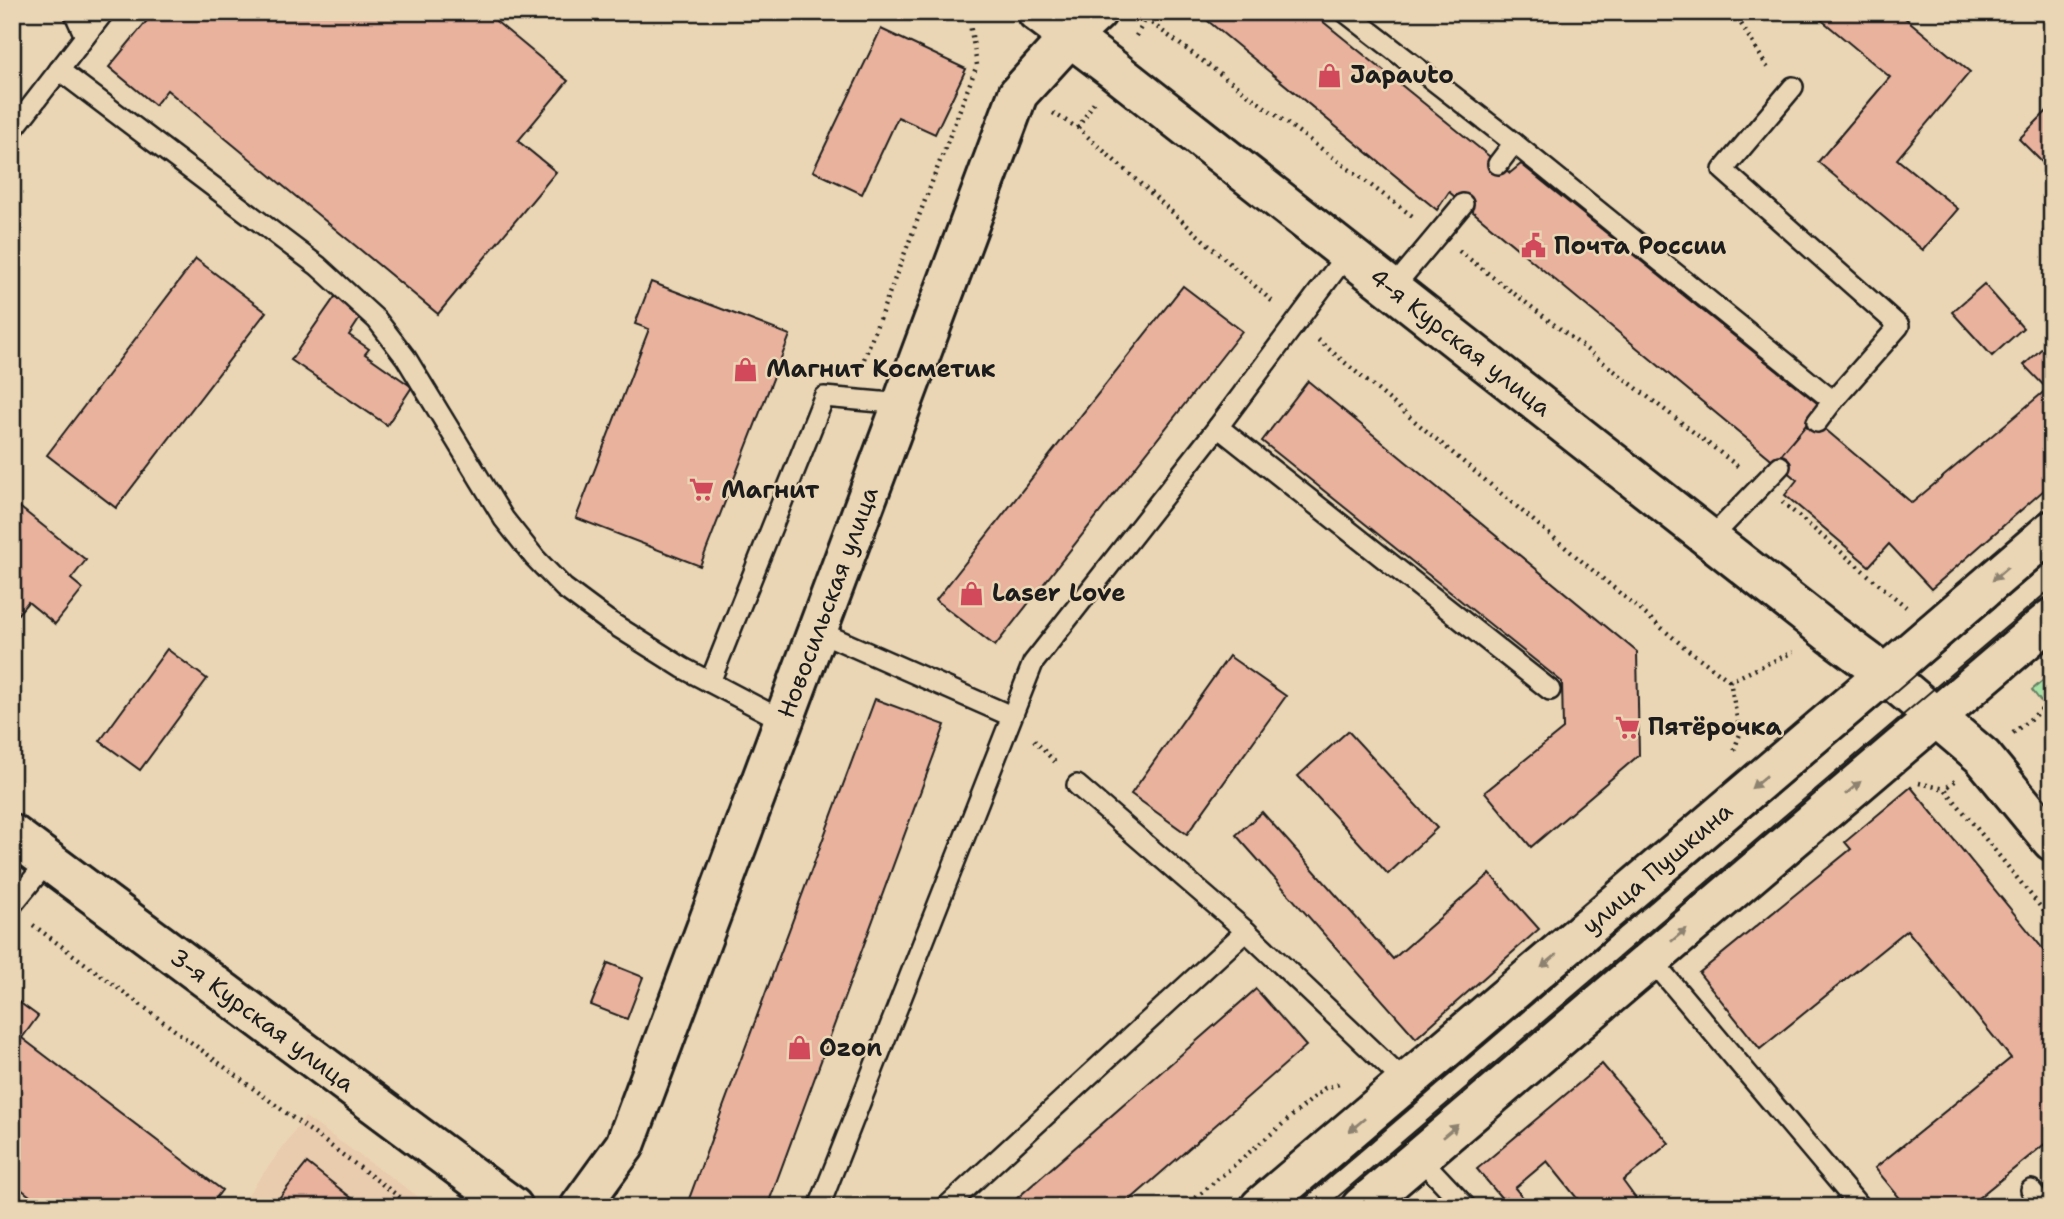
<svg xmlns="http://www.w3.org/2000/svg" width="2064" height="1219" viewBox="0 0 2064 1219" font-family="'Shantell Sans',sans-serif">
	<rect width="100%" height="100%" fill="#ead6b4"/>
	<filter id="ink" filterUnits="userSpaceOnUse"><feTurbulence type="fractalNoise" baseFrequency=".0143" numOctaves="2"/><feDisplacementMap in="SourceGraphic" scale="14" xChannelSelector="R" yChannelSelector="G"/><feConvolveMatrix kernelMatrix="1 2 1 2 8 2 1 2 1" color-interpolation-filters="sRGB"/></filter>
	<g filter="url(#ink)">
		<polygon fill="#e9cbad" points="305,1117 433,1207 239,1207"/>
		<polygon fill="#a8e2a7" stroke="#627f62" stroke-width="2" points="2052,673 2052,716 2032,690"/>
		<g fill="#e8b29d" stroke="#1c1c1c" stroke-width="2">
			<polygon points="154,12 485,12 568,81 518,141 556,172 438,314 167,90 155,105 109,67"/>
			<polygon points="1197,12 1311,12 1510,173 1521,164 1822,407 1775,462 1449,192 1437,210"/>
			<polygon points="1812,12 1898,12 1970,72 1897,159 1958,209 1923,250 1818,162 1890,77"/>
			<polygon points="881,29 966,69 935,134 898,117 862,194 813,171"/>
			<polygon points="2052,106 2052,172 2019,139"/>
			<polygon points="2052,223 2052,241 2043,231"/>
			<polygon points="196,259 266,312 116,508 47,455"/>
			<polygon points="651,282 790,335 700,566 576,518 649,329 635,324"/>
			<polygon points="1984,284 2023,328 1992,356 1952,312"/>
			<polygon points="1183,286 1242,331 995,646 936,600"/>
			<polygon points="337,294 364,312 349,335 369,349 365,354 412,387 387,425 291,360"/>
			<polygon points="2052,339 2052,394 2024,365"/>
			<polygon points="1308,381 1637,652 1639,755 1531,847 1485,792 1563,729 1562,682 1262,441"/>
			<polygon points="2047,389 2052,394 2052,483 1931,589 1889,544 1869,566 1785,495 1797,480 1775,462 1812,418 1912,503"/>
			<polygon points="12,501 86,560 71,579 83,589 55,624 28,602 12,621"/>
			<polygon points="167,649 207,679 140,770 100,741"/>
			<polygon points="1229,656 1286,696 1187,834 1131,794"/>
			<polygon points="875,699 945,725 767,1207 686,1207"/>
			<polygon points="1348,731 1437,828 1388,874 1298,776"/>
			<polygon points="1911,787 2052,960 2052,1138 1967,1207 1907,1207 1875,1168 2011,1058 1907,930 1760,1049 1699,973 1851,849 1845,842"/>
			<polygon points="1262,812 1393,959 1490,874 1539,929 1416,1038 1236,835"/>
			<polygon points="608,963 643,977 627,1019 591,1005"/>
			<polygon points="1256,989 1306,1046 1122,1207 1007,1207"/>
			<polygon points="12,997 38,1016 22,1038 222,1190 209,1207 44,1207 12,1182"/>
			<polygon points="1602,1064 1669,1143 1623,1181 1642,1207 1584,1207 1547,1161 1515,1188 1531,1207 1509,1207 1477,1169"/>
			<polygon points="307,1163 363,1207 272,1207"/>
		</g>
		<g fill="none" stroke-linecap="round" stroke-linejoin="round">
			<defs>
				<g id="service">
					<polyline points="74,12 85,36"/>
					<polyline points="1345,12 1514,143 1833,401 1899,326 1723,170 1793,87"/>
					<polyline points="59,70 318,266 377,320 406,358 504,519 535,558 564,588 607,620 683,668 784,721"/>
					<polyline points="12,131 104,12"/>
					<polyline points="1498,164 1514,143"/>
					<polyline points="1392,289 1463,204"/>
					<polyline points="1817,422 1833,401"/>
					<polyline points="1218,427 1347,254"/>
					<polyline points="1711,538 1780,466"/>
					<polyline points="818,631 1011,716"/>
					<polyline points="710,682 824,397 903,404"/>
					<polyline points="1077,785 1246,931 1406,1083"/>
					<polyline points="12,905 48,861"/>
					<polyline points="1651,959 1860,1207"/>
					<polyline points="1419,1157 1466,1207"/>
					<polyline points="2031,1190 2045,1207"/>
					<polyline points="819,1207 1033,663 1218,427 1550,690"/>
					<polyline points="946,1207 1246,931"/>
				</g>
				<g id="minor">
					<path id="s1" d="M1037,12l77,58 717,564 54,40"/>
					<path id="s2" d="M580,1207l45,-62 393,-1051 52,-57 27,-25"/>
				</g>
				<polyline id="tertiary" points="1885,674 1983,757 2052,841"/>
				<g id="secondary">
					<path id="s3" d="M12,834l501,373"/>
					<path id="s4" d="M1260,1207l625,-533 167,-144"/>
					<polyline points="1361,1207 2052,618"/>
				</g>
			</defs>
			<use href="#service" stroke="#1c1c1c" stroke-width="24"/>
			<use href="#minor" stroke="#1c1c1c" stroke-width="44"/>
			<use href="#tertiary" stroke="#1c1c1c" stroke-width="44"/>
			<use href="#secondary" stroke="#1c1c1c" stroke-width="44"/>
			<g stroke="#1c1c1c" stroke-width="4.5" stroke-dasharray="2 5" stroke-linecap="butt">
				<polyline points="1734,12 1770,72"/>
				<polyline points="1146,19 1415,218"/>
				<polyline points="1136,36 1150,12"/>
				<polyline points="1053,113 1078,128 1274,303"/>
				<polyline points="1078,128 1094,102"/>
				<polyline points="1459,251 1740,468"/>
				<polyline points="1318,340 1683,646 1730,681"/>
				<polyline points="859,372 977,65 970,24"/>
				<polyline points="1782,502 1906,607"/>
				<polyline points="2052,702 2045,707 2052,707"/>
				<polyline points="2013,733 2045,707"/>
				<polyline points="1034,740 1057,764"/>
				<polyline points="1734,750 1740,734 1730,681 1793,652"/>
				<polyline points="1955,781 1945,789 2052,921"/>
				<polyline points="1919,783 1945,789"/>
				<polyline points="33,925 413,1207"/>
				<polyline points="1185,1207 1325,1088 1343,1083"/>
			</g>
			<use href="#service" stroke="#ead6b4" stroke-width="19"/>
			<use href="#minor" stroke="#ead6b4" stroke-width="38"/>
			<use href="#tertiary" stroke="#ead6b4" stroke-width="38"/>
			<use href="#secondary" stroke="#ead6b4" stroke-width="38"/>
			<g stroke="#1c1c1c" stroke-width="2">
				<polyline points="1295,1207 2052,558"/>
				<polyline points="1326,1207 2052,588"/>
			</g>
		</g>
		<defs><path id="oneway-solid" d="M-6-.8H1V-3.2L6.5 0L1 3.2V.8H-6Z" transform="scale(1.75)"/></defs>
		<g fill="#8d8270">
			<use href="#oneway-solid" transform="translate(2000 574) rotate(139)"/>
			<use href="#oneway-solid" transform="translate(1759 782) rotate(140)"/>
			<use href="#oneway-solid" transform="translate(1853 788) rotate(-40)"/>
			<use href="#oneway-solid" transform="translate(1679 935) rotate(-40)"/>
			<use href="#oneway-solid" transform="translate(1549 961) rotate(140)"/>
			<use href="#oneway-solid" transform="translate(1357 1125) rotate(140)"/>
			<use href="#oneway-solid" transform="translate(1450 1131) rotate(-40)"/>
		</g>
	</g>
	<defs>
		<symbol id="shop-bare" viewBox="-9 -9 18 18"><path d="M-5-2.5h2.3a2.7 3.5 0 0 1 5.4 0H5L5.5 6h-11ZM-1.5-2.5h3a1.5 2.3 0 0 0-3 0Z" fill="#d1495b" stroke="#ead6b4" stroke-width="2.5" paint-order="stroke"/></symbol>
		<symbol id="civic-bare" viewBox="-9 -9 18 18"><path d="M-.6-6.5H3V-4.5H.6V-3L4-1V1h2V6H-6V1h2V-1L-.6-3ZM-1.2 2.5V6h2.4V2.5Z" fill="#d1495b" stroke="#ead6b4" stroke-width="2.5" paint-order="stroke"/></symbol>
		<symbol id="supermarket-bare" viewBox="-9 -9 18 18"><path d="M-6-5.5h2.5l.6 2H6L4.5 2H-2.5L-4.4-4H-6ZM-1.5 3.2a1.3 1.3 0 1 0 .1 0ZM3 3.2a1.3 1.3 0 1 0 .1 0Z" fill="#d1495b" stroke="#ead6b4" stroke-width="2.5" paint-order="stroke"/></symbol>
	</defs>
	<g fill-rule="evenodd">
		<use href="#shop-bare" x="1312" y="58" width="35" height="35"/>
		<use href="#civic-bare" x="1516" y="228" width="35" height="35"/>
		<use href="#shop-bare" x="728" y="352" width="35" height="35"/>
		<use href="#supermarket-bare" x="684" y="472" width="35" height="35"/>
		<use href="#shop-bare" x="954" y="576" width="35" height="35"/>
		<use href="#supermarket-bare" x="1610" y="710" width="35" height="35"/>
		<use href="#shop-bare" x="782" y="1030" width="35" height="35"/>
	</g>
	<g text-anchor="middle" stroke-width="5" stroke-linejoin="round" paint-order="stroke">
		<g font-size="24" font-weight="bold" fill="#1c1c1c" stroke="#ead6b4" text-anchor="start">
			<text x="1350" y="83">Japauto</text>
			<text x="1554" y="254">Почта России</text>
			<text x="766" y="377">Магнит Косметик</text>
			<text x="721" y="498">Магнит</text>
			<text x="992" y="601">Laser Love</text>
			<text x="1648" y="735">Пятёрочка</text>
			<text x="819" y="1056">Ozon</text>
		</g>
		<g font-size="24" fill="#1c1c1c" stroke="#ead6b4">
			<text dy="8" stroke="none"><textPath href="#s1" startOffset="537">4-я Курская улица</textPath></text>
			<text dy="8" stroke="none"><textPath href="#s2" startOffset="656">Новосильская улица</textPath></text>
			<text dy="8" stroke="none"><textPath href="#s4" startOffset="522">улица Пушкина</textPath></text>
			<text dy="8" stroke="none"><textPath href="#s3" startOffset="312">3-я Курская улица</textPath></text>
		</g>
	</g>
	<rect width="2064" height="1219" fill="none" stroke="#ead6b4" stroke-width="42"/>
	<rect x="21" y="21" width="2022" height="1177" fill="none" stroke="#1c1c1c" stroke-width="2.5" filter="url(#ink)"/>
</svg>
